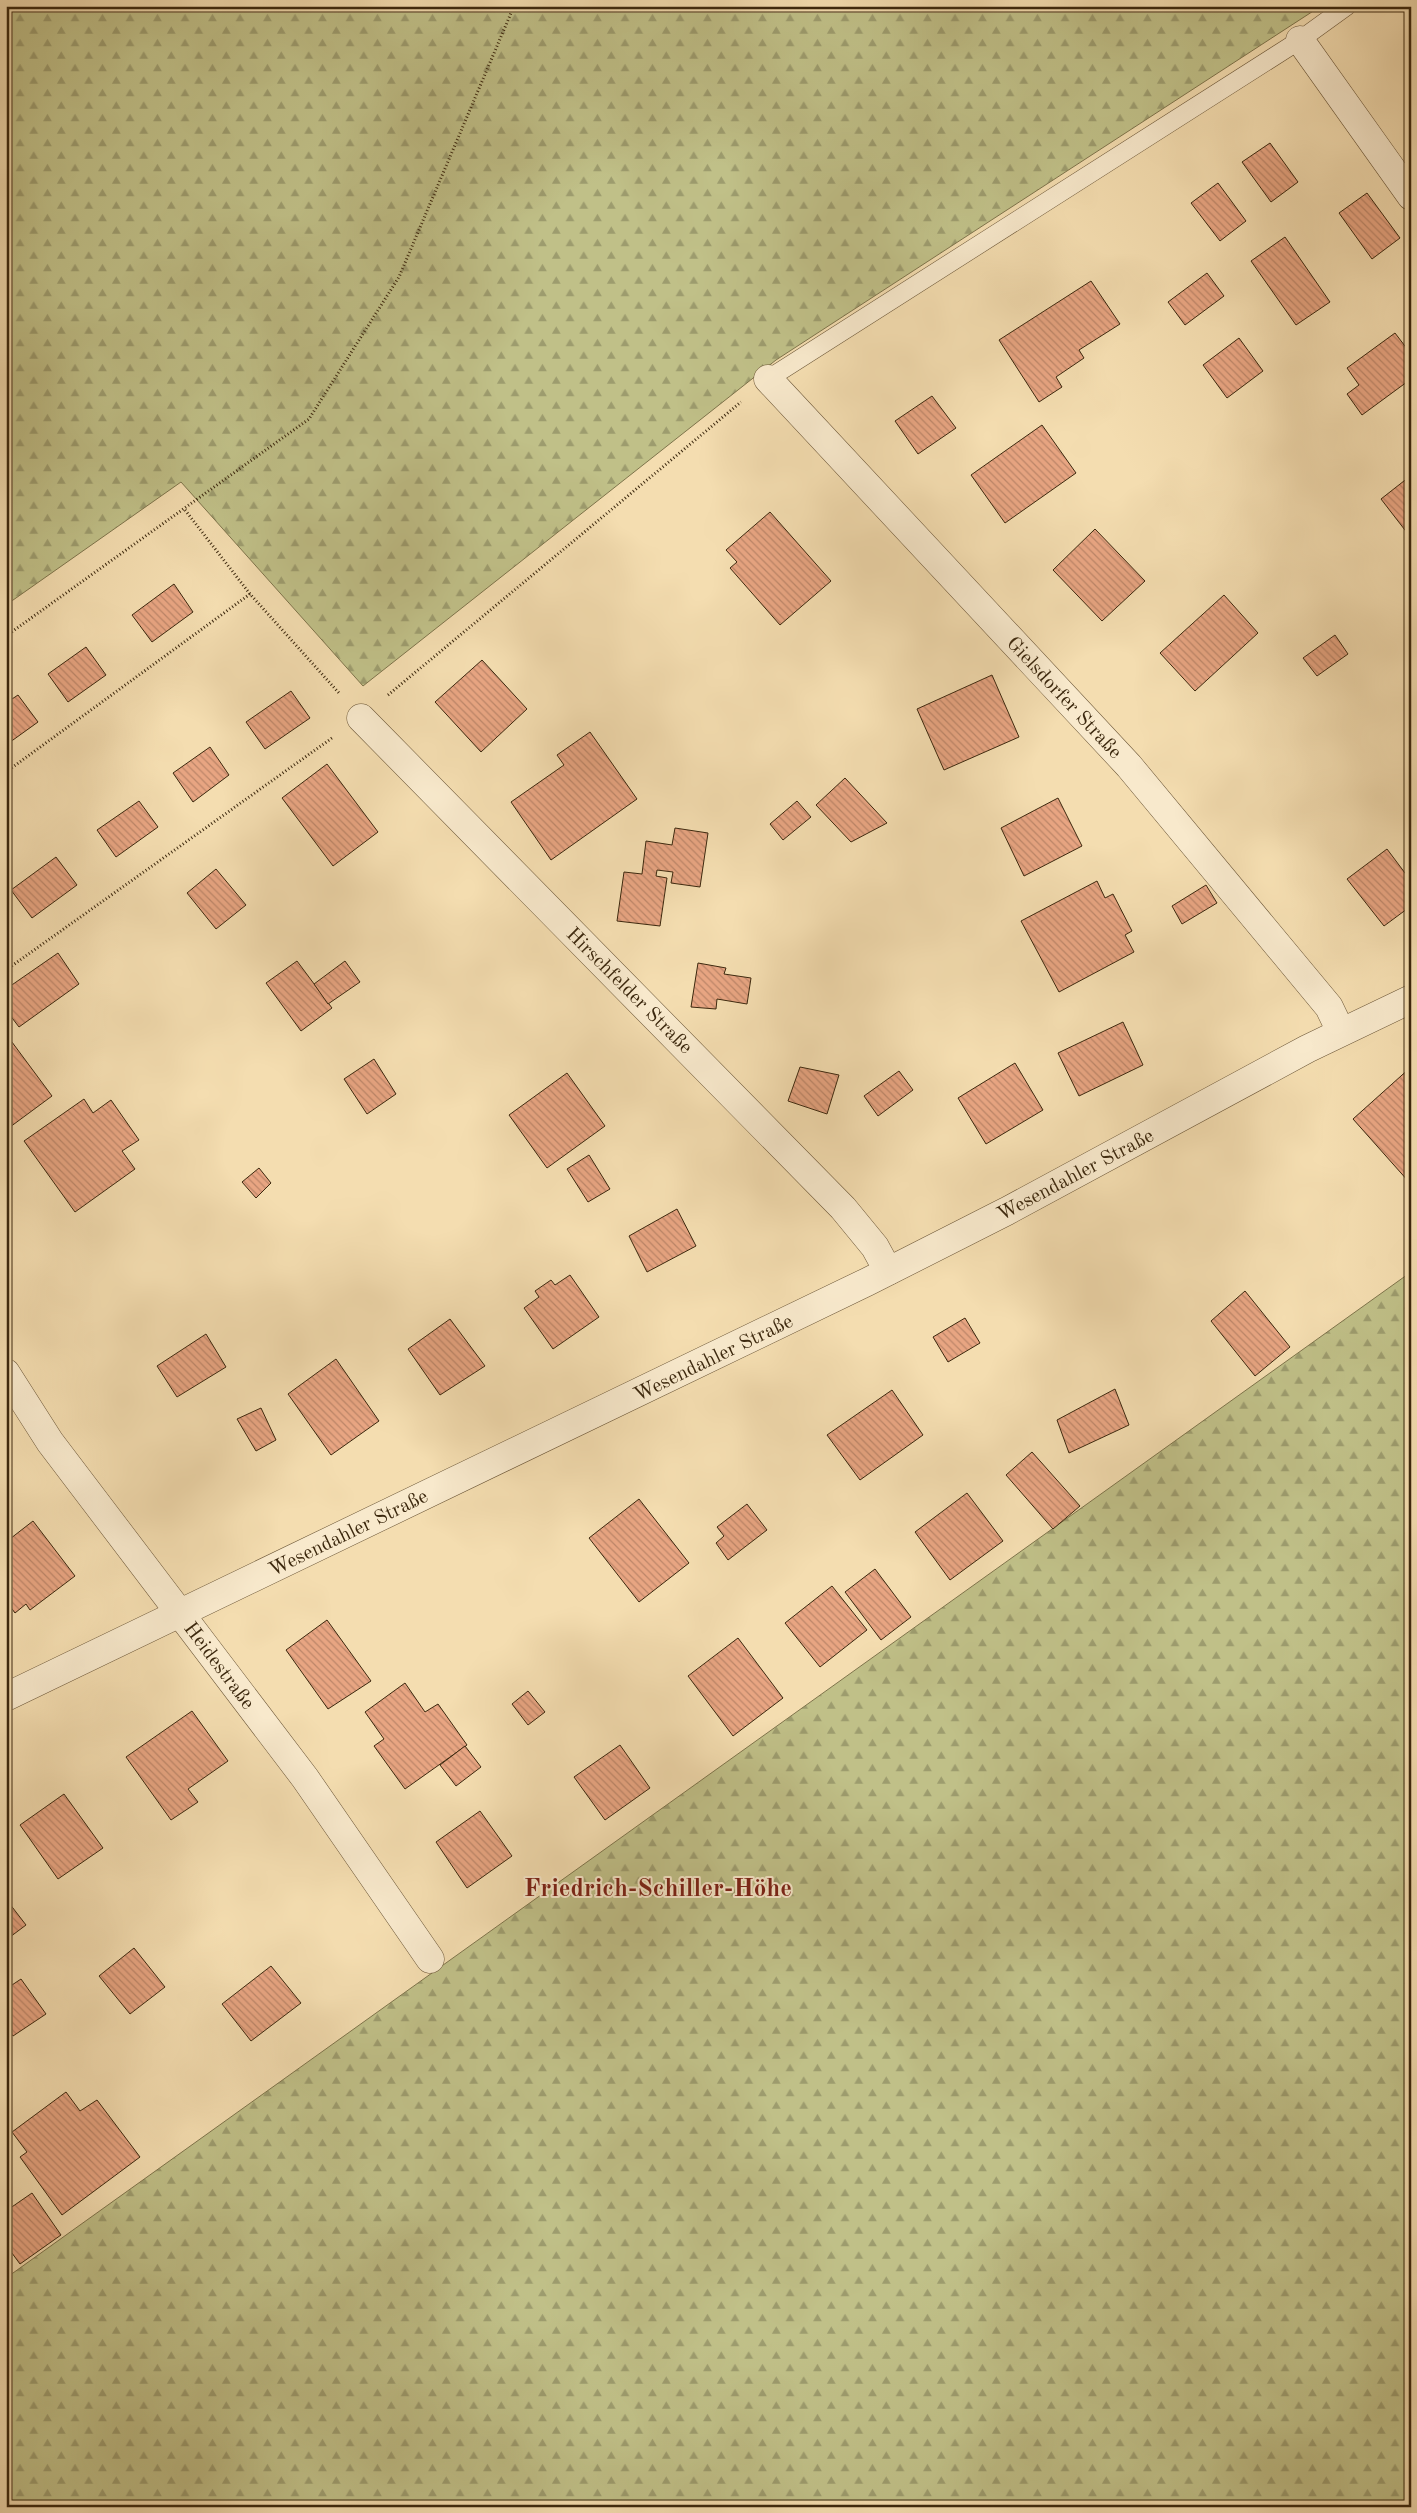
<svg xmlns="http://www.w3.org/2000/svg" width="1417" height="2513" viewBox="0 0 1417 2513" font-family="'Old Standard TT',serif">
	<defs>
		<pattern id="forest-firs" width="22" height="20" patternUnits="userSpaceOnUse" patternTransform="scale(1.25)"><rect width="22" height="20" fill="#c0c088"/><path d="M5 1l3.5 6h-7zM16 11l3.5 6h-7z" fill="#9d9c6e"/></pattern>
		<pattern id="building-back-hatch" width="6" height="6" patternUnits="userSpaceOnUse" patternTransform="scale(1.25)"><rect width="6" height="6" fill="#e8a582"/><path d="M-1 5l2 2M0 0l6 6M5-1l2 2" fill="none" stroke="#bd8669"/></pattern>
	</defs>
	<rect width="100%" height="100%" fill="#f4ddb0"/>
	<filter id="stains"><feTurbulence type="fractalNoise" baseFrequency=".004" numOctaves="4"/><feColorMatrix values="0 0 0 0 .2 0 0 0 0 .09 0 0 0 0 .02 0 0 0 .5 -.17"/></filter>
	<radialGradient id="worn" r=".72"><stop offset=".6" stop-color="#630" stop-opacity="0"/><stop offset="1" stop-color="#630" stop-opacity=".3"/></radialGradient>
	<g fill="url(#forest-firs)" stroke="#7e744b">
		<polygon points="6,6 1321,6 776,360 363,686 181,482 6,605"/>
		<polygon points="1411,1272 1411,2507 6,2507 6,2278"/>
	</g>
	<g fill="url(#building-back-hatch)" stroke="#3c280e">
		<polygon points="1270,143 1298,182 1271,202 1242,162"/>
		<polygon points="1218,183 1246,221 1220,241 1191,203"/>
		<polygon points="1367,193 1400,238 1372,259 1339,213"/>
		<polygon points="1285,237 1330,302 1296,325 1251,261"/>
		<polygon points="1207,273 1224,296 1185,325 1168,302"/>
		<polygon points="1091,281 1120,324 1079,350 1084,358 1056,377 1062,387 1039,402 999,340"/>
		<polygon points="1395,333 1411,354 1411,379 1362,415 1347,394 1359,385 1347,368"/>
		<polygon points="1239,338 1263,371 1227,398 1203,365"/>
		<polygon points="932,396 956,428 918,454 895,421"/>
		<polygon points="1042,425 1076,473 1005,523 971,475"/>
		<polygon points="1409,477 1411,532 1408,534 1381,499"/>
		<polygon points="770,512 831,581 780,625 730,568 737,562 726,550"/>
		<polygon points="1095,529 1145,581 1102,621 1053,570"/>
		<polygon points="174,584 193,612 152,642 132,615"/>
		<polygon points="1224,595 1258,633 1195,691 1160,653"/>
		<polygon points="1335,635 1348,654 1317,676 1303,658"/>
		<polygon points="86,647 106,675 68,702 48,674"/>
		<polygon points="482,660 527,709 481,752 435,702"/>
		<polygon points="992,675 1019,737 944,770 917,709"/>
		<polygon points="291,691 310,718 265,749 246,722"/>
		<polygon points="18,695 38,722 6,745 6,703"/>
		<polygon points="590,732 637,799 551,860 511,802 564,765 557,755"/>
		<polygon points="210,747 229,775 193,802 173,773"/>
		<polygon points="327,764 378,832 333,866 282,798"/>
		<polygon points="845,778 887,823 851,842 816,805"/>
		<polygon points="1058,798 1082,846 1024,876 1001,828"/>
		<polygon points="139,801 158,827 116,857 97,830"/>
		<polygon points="797,801 811,817 783,840 770,824"/>
		<polygon points="675,828 708,833 700,887 671,883 673,872 657,870 656,876 667,878 660,926 617,921 624,872 642,874 646,841 672,845"/>
		<polygon points="1387,849 1411,881 1411,906 1384,926 1347,879"/>
		<polygon points="56,857 77,885 32,918 11,890"/>
		<polygon points="216,869 246,905 216,929 187,893"/>
		<polygon points="1097,881 1105,898 1113,894 1132,931 1125,935 1134,952 1059,992 1021,921"/>
		<polygon points="1206,885 1217,903 1182,924 1172,906"/>
		<polygon points="58,953 79,984 19,1027 6,1010 6,989"/>
		<polygon points="297,961 332,1008 301,1031 266,983"/>
		<polygon points="345,961 360,982 328,1004 314,984"/>
		<polygon points="698,963 726,968 724,974 751,978 747,1004 717,999 716,1009 691,1007"/>
		<polygon points="1123,1022 1143,1065 1079,1096 1058,1053"/>
		<polygon points="6,1034 52,1096 6,1130"/>
		<polygon points="374,1059 396,1094 367,1114 344,1079"/>
		<polygon points="1015,1063 1043,1110 986,1144 958,1098"/>
		<polygon points="800,1067 839,1075 827,1114 788,1101"/>
		<polygon points="1411,1067 1411,1181 1409,1182 1353,1119"/>
		<polygon points="899,1071 913,1090 878,1116 864,1096"/>
		<polygon points="567,1073 605,1126 547,1168 509,1115"/>
		<polygon points="84,1099 93,1113 111,1100 139,1140 122,1151 135,1169 75,1212 24,1141"/>
		<polygon points="589,1155 610,1189 588,1202 567,1169"/>
		<polygon points="259,1168 271,1183 256,1198 242,1182"/>
		<polygon points="677,1209 696,1246 647,1272 629,1236"/>
		<polygon points="570,1275 599,1317 553,1349 524,1308 539,1297 535,1291 551,1280 555,1285"/>
		<polygon points="1245,1291 1290,1347 1255,1376 1211,1321"/>
		<polygon points="965,1318 980,1343 948,1362 933,1337"/>
		<polygon points="450,1319 485,1366 440,1395 408,1349"/>
		<polygon points="206,1334 226,1367 177,1397 157,1366"/>
		<polygon points="336,1359 379,1421 331,1455 288,1394"/>
		<polygon points="1115,1389 1129,1425 1069,1453 1057,1420"/>
		<polygon points="892,1390 923,1435 860,1480 827,1435"/>
		<polygon points="261,1408 276,1440 256,1451 237,1419"/>
		<polygon points="1032,1452 1080,1506 1053,1529 1006,1475"/>
		<polygon points="967,1493 1003,1541 950,1580 915,1532"/>
		<polygon points="639,1499 689,1563 639,1602 589,1538"/>
		<polygon points="747,1504 767,1530 728,1560 716,1543 724,1536 717,1527"/>
		<polygon points="33,1521 75,1576 30,1610 26,1604 15,1613 6,1601 6,1542"/>
		<polygon points="875,1569 911,1617 881,1640 845,1592"/>
		<polygon points="832,1586 867,1630 820,1667 785,1623"/>
		<polygon points="327,1620 371,1681 328,1709 286,1650"/>
		<polygon points="738,1638 783,1698 733,1736 688,1676"/>
		<polygon points="405,1683 425,1712 438,1704 467,1745 405,1789 374,1746 384,1739 365,1712"/>
		<polygon points="528,1691 545,1712 528,1725 512,1704"/>
		<polygon points="192,1711 228,1761 188,1789 198,1802 171,1820 126,1757"/>
		<polygon points="620,1745 650,1788 605,1820 574,1777"/>
		<polygon points="465,1746 481,1767 456,1786 440,1765"/>
		<polygon points="64,1794 103,1848 58,1879 20,1825"/>
		<polygon points="480,1811 512,1856 467,1888 436,1842"/>
		<polygon points="6,1899 26,1925 6,1940"/>
		<polygon points="134,1948 165,1987 130,2014 99,1976"/>
		<polygon points="271,1966 301,2003 251,2041 222,2004"/>
		<polygon points="21,1979 46,2014 13,2036 6,2027 6,1989"/>
		<polygon points="66,2092 80,2111 97,2100 140,2157 62,2215 20,2157 27,2152 12,2132"/>
		<polygon points="32,2193 61,2235 20,2264 6,2245 6,2211"/>
	</g>
	<g fill="none" stroke-linecap="round" stroke-linejoin="round">
		<defs>
			<polyline id="service" points="768,379 1300,40 1347,6"/>
			<g id="minor">
				<polyline points="1300,40 1411,196"/>
				<polyline points="768,379 1129,766 1329,1007 1341,1032"/>
				<polyline points="361,718 843,1208 875,1247 888,1271"/>
				<polyline points="6,1373 50,1442 305,1778 430,1959"/>
				<polyline points="6,1697 867,1282 1007,1211 1307,1049 1411,999"/>
			</g>
		</defs>
		<use href="#service" stroke="#6a5536" stroke-width="19"/>
		<use href="#minor" stroke="#6a5536" stroke-width="29"/>
		<g stroke="#3c280e" stroke-width="3" stroke-dasharray="1 2.5" stroke-linecap="butt">
			<polyline points="185,510 250,594 339,693"/>
			<polyline points="6,636 309,419 399,277 514,6"/>
			<polyline points="388,695 741,402"/>
			<polyline points="6,772 250,594"/>
			<polyline points="6,970 332,738"/>
		</g>
		<use href="#service" stroke="#f8e9cc" stroke-width="18"/>
		<use href="#minor" stroke="#f8e9cc" stroke-width="28"/>
	</g>
	<g text-anchor="middle" stroke-width="4" stroke-linejoin="round" paint-order="stroke">
		<g font-size="20" fill="#3c280e" stroke="#f8e9cc">
			<text transform="translate(1065 697) rotate(47)" y="7">Gielsdorfer Straße</text>
			<text transform="translate(630 990) rotate(45)" y="7">Hirschfelder Straße</text>
			<text transform="translate(1075 1174) rotate(-28)" y="7">Wesendahler Straße</text>
			<text transform="translate(713 1357) rotate(-26)" y="7">Wesendahler Straße</text>
			<text transform="translate(348 1532) rotate(-26)" y="7">Wesendahler Straße</text>
			<text transform="translate(220 1665) rotate(53)" y="7">Heidestraße</text>
		</g>
		<g font-size="25" font-weight="bold" fill="#7a1f14" stroke="#f8e9cc">
			<text x="658" y="1896">Friedrich-Schiller-Höhe</text>
		</g>
	</g>
	<rect width="1417" height="2513" fill="none" stroke="#f4ddb0" stroke-width="25"/>
	<rect x="8" y="8" width="1402" height="2498" fill="none" stroke="#3c280e" stroke-width="2.5"/>
	<rect x="12" y="12" width="1392" height="2488" fill="none" stroke="#3c280e"/>
	<rect width="100%" height="100%" filter="url(#stains)"/>
	<rect width="100%" height="100%" fill="url(#worn)"/>
</svg>
